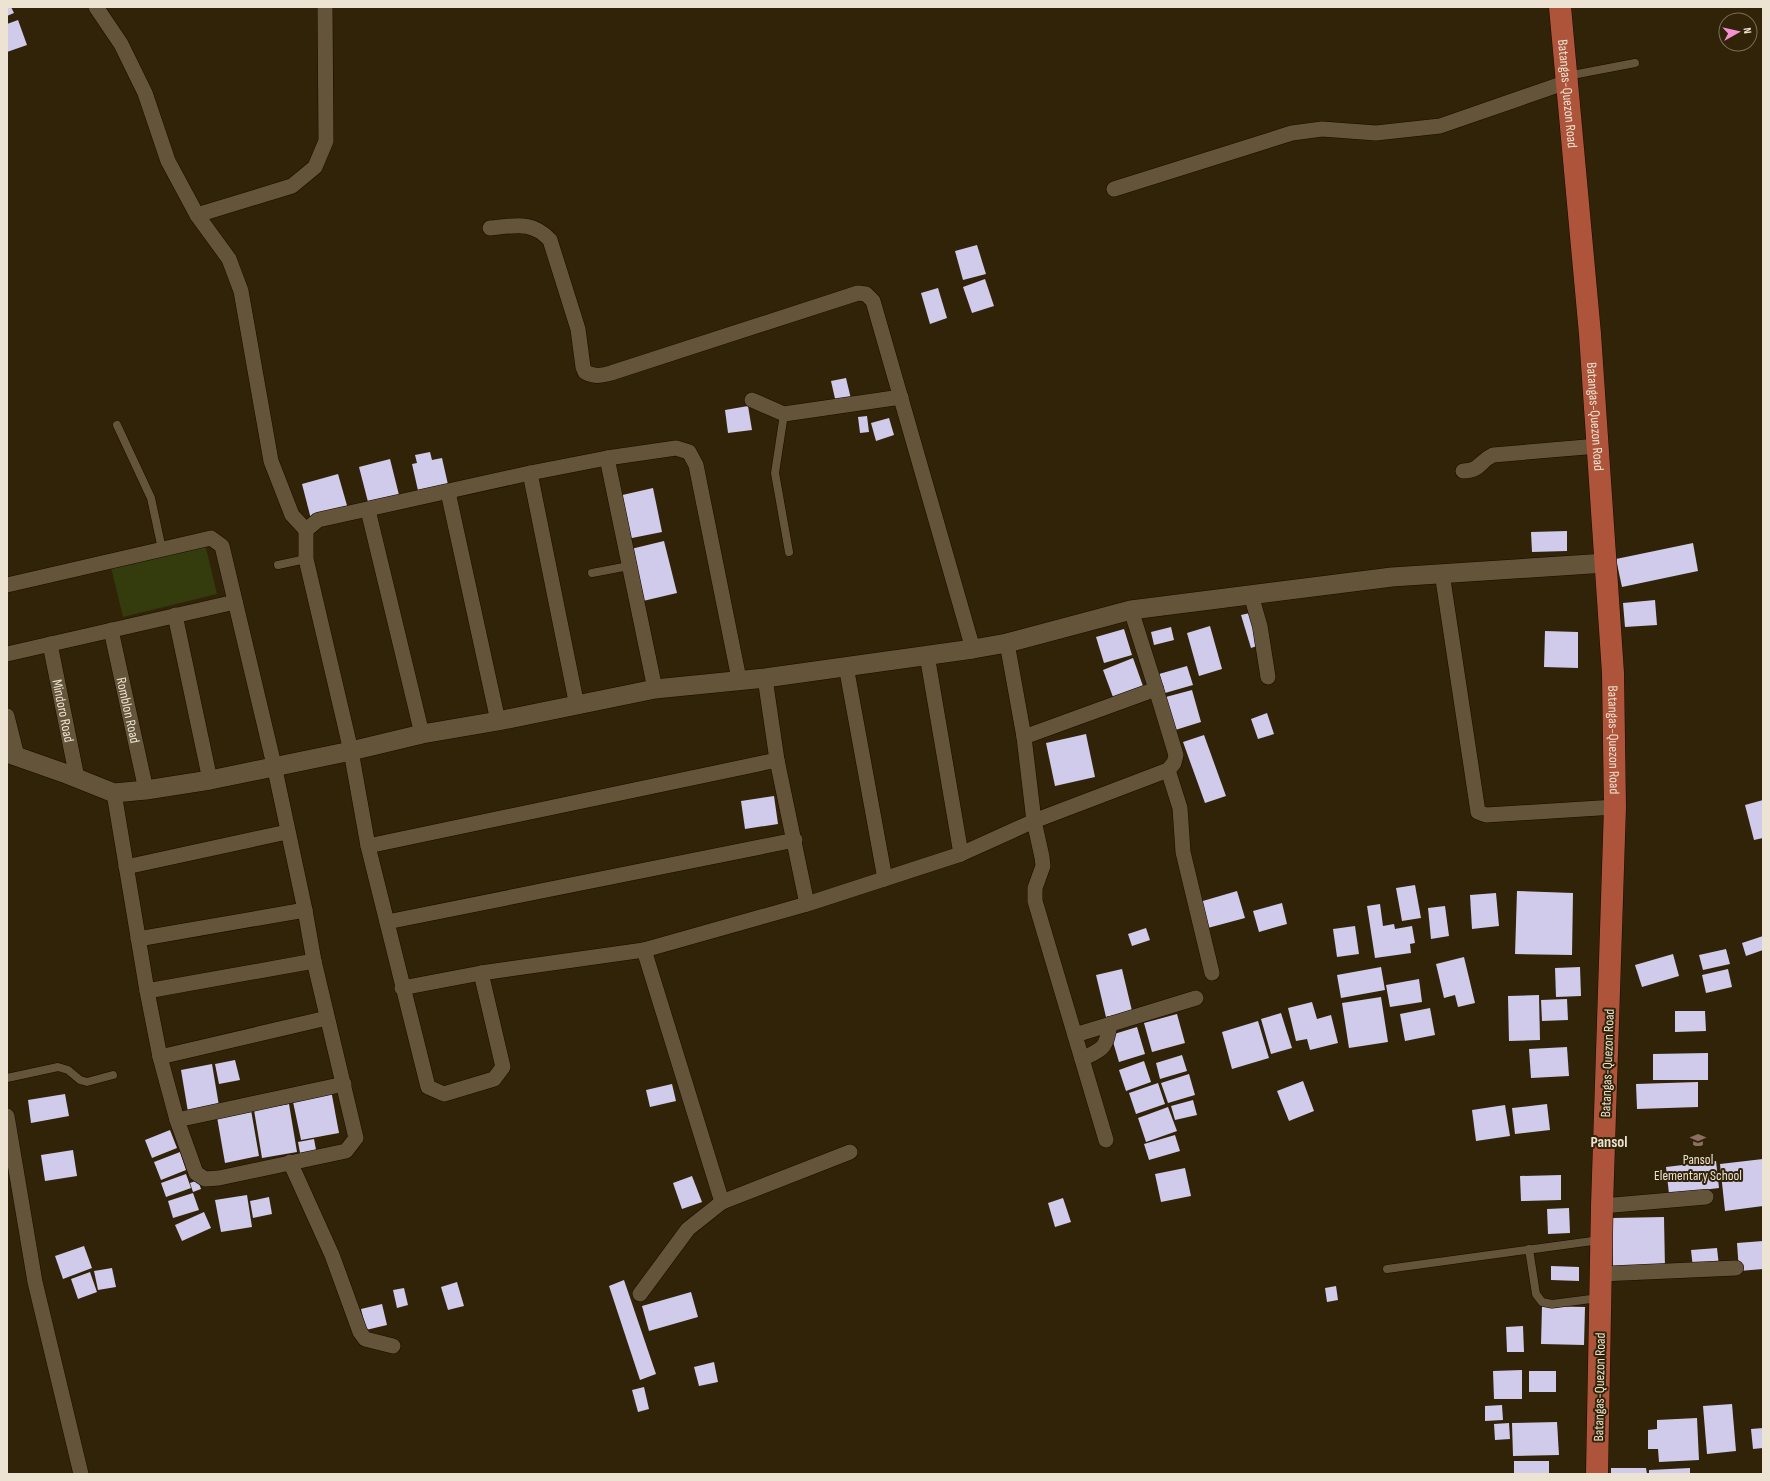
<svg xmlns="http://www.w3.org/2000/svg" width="1770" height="1481" viewBox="0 0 1770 1481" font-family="'Sofia Sans Condensed',sans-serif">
	<rect width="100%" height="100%" fill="#302308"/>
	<polygon fill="#343c0e" points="205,544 217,594 123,617 111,567"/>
	<g fill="#d0caeb">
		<polygon points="7,7 11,7 14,13 7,16"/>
		<polygon points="18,20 27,45 7,52 7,24"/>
		<polygon points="977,245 986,274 963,280 955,251"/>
		<polygon points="985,279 994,306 972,313 963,287"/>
		<polygon points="938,288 947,318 930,324 921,293"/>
		<polygon points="846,378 851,399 836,403 831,381"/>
		<polygon points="748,406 752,430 728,433 725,410"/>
		<polygon points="867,416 869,432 860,433 858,417"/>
		<polygon points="889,418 894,435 876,441 871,423"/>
		<polygon points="430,452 432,460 442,458 449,489 419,495 412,464 417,463 415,455"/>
		<polygon points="390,459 399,495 368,502 359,467"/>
		<polygon points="338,474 348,509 311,519 302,484"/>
		<polygon points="653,488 662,532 627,539 618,496"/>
		<polygon points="1567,531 1567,551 1532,552 1531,532"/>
		<polygon points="664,541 677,593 643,601 631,549"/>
		<polygon points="1693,543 1698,571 1622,587 1616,559"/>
		<polygon points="1655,600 1657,625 1625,627 1623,603"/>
		<polygon points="1250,613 1260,645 1251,648 1241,615"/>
		<polygon points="1210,626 1222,669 1199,676 1187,633"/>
		<polygon points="1171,627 1174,640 1154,645 1151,632"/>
		<polygon points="1124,629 1132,655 1104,663 1096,637"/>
		<polygon points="1545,631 1578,632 1578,668 1544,667"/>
		<polygon points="1133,658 1143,686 1113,697 1103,670"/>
		<polygon points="1187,666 1193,685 1165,693 1159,674"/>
		<polygon points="1192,690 1201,722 1172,731 1162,698"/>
		<polygon points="1267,713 1274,734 1258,739 1251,719"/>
		<polygon points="1086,734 1095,777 1055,786 1046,743"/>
		<polygon points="1204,735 1226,796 1205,803 1183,742"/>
		<polygon points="774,796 778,824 745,829 741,801"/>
		<polygon points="1763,800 1763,838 1754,840 1745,805"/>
		<polygon points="1415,885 1421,918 1402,921 1396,888"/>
		<polygon points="1237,891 1245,918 1204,929 1196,903"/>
		<polygon points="1517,891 1573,893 1572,955 1515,954"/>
		<polygon points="1496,893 1499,926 1472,929 1470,895"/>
		<polygon points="1282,903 1287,924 1259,932 1253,911"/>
		<polygon points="1380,904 1383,926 1394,924 1395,929 1412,926 1415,943 1410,944 1411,953 1375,958 1367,906"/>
		<polygon points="1445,906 1449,936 1431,939 1428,908"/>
		<polygon points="1355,926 1359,954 1337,957 1333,929"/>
		<polygon points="1146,928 1150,940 1132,946 1128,934"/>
		<polygon points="1763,936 1763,950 1746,956 1742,943"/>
		<polygon points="1726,949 1730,964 1703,970 1699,955"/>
		<polygon points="1673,954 1679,976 1642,987 1635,965"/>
		<polygon points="1464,957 1475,1003 1458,1007 1455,995 1444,998 1436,964"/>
		<polygon points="1381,967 1385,990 1341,998 1337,975"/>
		<polygon points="1580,967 1581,996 1556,997 1555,968"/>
		<polygon points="1122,969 1132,1011 1106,1017 1096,975"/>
		<polygon points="1728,969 1732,987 1706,993 1702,975"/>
		<polygon points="1419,979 1422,1002 1390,1007 1386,985"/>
		<polygon points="1539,995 1540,1040 1509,1041 1508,996"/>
		<polygon points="1381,997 1388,1042 1349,1048 1342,1003"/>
		<polygon points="1567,999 1568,1020 1542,1021 1541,1000"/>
		<polygon points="1312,1002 1317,1019 1331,1015 1338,1043 1310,1050 1307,1039 1296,1041 1288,1008"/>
		<polygon points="1430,1008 1435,1035 1405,1041 1400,1014"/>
		<polygon points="1675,1011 1705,1011 1706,1031 1675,1032"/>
		<polygon points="1281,1013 1292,1048 1271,1054 1261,1019"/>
		<polygon points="1177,1014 1185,1043 1152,1052 1144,1023"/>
		<polygon points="1258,1021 1269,1058 1232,1069 1222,1032"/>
		<polygon points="1137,1027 1145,1054 1119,1062 1111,1035"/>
		<polygon points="1567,1047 1569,1076 1531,1078 1529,1049"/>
		<polygon points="1708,1053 1708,1080 1653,1080 1653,1054"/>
		<polygon points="1182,1055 1187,1071 1160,1079 1156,1063"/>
		<polygon points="235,1060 240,1080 219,1084 215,1064"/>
		<polygon points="1144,1061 1151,1082 1126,1091 1119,1070"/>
		<polygon points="212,1064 219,1106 188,1112 181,1070"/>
		<polygon points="1189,1074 1195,1095 1168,1103 1161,1083"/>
		<polygon points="1303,1081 1314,1111 1289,1121 1277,1091"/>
		<polygon points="1698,1082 1698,1107 1637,1109 1636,1084"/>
		<polygon points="1158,1083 1165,1104 1136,1114 1129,1093"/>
		<polygon points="672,1084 676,1101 650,1107 646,1090"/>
		<polygon points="331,1090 339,1133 301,1140 292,1097"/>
		<polygon points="65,1094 69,1116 31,1123 28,1100"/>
		<polygon points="1193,1100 1197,1115 1175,1120 1171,1106"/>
		<polygon points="289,1104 297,1152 262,1158 254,1110"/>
		<polygon points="1547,1104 1550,1130 1515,1134 1512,1108"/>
		<polygon points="1505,1105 1510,1136 1476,1141 1472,1110"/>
		<polygon points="1168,1107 1177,1131 1146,1142 1138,1118"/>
		<polygon points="251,1110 259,1156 225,1163 217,1117"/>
		<polygon points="170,1130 177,1148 152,1158 145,1140"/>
		<polygon points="1175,1135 1180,1151 1149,1160 1144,1144"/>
		<polygon points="314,1139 317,1155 301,1158 298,1142"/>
		<polygon points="73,1150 77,1176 45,1181 41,1155"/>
		<polygon points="180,1152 186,1170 161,1180 154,1162"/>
		<polygon points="1763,1159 1763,1206 1725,1211 1720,1164"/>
		<polygon points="1716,1161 1719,1188 1669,1194 1666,1167"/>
		<polygon points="1185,1168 1191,1196 1161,1202 1155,1174"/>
		<polygon points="186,1174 191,1188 166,1197 161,1183"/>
		<polygon points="1561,1175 1561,1200 1521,1201 1520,1176"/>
		<polygon points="692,1176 702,1202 682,1209 673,1183"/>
		<polygon points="198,1180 201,1189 193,1192 190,1183"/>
		<polygon points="193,1193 199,1210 173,1218 168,1201"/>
		<polygon points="247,1195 252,1227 221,1232 215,1200"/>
		<polygon points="269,1197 272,1214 253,1218 250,1201"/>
		<polygon points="1063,1198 1071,1222 1055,1227 1048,1203"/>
		<polygon points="1569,1208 1570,1233 1548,1234 1547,1209"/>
		<polygon points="204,1212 211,1228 182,1241 175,1225"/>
		<polygon points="1664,1217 1665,1269 1613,1270 1612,1218"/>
		<polygon points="1763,1241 1763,1269 1739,1271 1737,1243"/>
		<polygon points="84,1246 92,1268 63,1279 55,1256"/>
		<polygon points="1717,1248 1719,1266 1693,1268 1691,1250"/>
		<polygon points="1551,1266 1579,1267 1579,1281 1551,1280"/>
		<polygon points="112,1268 116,1287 98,1290 94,1271"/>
		<polygon points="90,1272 97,1292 78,1299 71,1279"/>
		<polygon points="624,1280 656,1374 640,1380 609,1286"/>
		<polygon points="457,1282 464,1306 448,1310 441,1287"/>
		<polygon points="1336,1286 1338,1300 1327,1302 1325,1288"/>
		<polygon points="404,1288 408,1305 397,1308 393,1290"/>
		<polygon points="691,1292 698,1317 649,1331 642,1306"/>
		<polygon points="382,1304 387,1325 366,1330 361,1309"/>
		<polygon points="1542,1306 1585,1307 1584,1345 1541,1344"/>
		<polygon points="1523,1326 1524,1352 1507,1352 1506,1327"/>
		<polygon points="714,1362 718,1382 699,1386 694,1367"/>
		<polygon points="1522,1370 1522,1399 1494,1399 1493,1371"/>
		<rect x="1529" y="1371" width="27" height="21"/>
		<polygon points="644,1387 649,1409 638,1412 632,1390"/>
		<polygon points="1732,1404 1736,1451 1707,1454 1703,1406"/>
		<polygon points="1502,1405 1503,1420 1485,1421 1485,1406"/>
		<polygon points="1697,1418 1699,1460 1659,1462 1658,1449 1648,1449 1648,1430 1657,1429 1657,1420"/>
		<polygon points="1557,1422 1559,1455 1513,1456 1512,1423"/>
		<polygon points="1509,1423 1510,1439 1495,1440 1494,1424"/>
		<polygon points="1763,1428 1763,1448 1753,1449 1751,1429"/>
		<rect x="1514" y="1461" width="35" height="13"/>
		<polygon points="1611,1468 1646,1468 1647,1474 1611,1474"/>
		<polygon points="1690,1468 1690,1474 1649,1474 1649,1470"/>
	</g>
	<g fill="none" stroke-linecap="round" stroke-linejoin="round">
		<defs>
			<g id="service">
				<polyline points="1567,76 1635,63"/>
				<polyline points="784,414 775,473 789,552"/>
				<polyline points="117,425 151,498 162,549"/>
				<polyline points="278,565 306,559"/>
				<polyline points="592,573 629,566"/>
				<polyline points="7,1078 58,1067 68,1070 80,1080 87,1082 113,1075"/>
				<polyline points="1529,1249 1536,1294 1542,1302 1552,1304 1599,1298"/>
				<polyline points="1387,1269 1600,1240"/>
			</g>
			<g id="minor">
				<polyline points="96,7 121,44 145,93 168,161 197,215 229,259 241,291 271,461 292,515 306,530"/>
				<polyline points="1114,189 1292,133 1322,129 1376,133 1440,126 1567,82"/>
				<polyline points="197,215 292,186 315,167 326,141 325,7"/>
				<path d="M490,228c24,-2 42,-8 60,12l28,89 5,38 2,5c10,5 15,4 26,1l247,-80 8,1 7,7 100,348"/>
				<polyline points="752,400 784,414 901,397"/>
				<polyline points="607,458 655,689"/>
				<path d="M1463,471c19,-1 15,-9 30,-16l105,-9"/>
				<polyline points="530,473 577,706"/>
				<polyline points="448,492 498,721"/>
				<polyline points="368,510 422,734"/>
				<polyline points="1442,573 1478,812 1486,815 1615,807"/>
				<polyline points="7,585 211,538 222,546 274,765 305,910 314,961 356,1138 346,1151 219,1178 205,1179 196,1173 177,1120 160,1057 147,991 114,793"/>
				<polyline points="1251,595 1260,626 1268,677"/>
				<polyline points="175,615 210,780"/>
				<path id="s1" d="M111,630l35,160"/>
				<polyline points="1007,643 1024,737 1034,821 1042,857 1043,866 1035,888 1035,901 1106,1140"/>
				<path id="s2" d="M50,644l27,134"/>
				<polyline points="7,654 235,602"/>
				<polyline points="927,655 961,854"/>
				<polyline points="846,666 885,879"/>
				<polyline points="765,678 777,760 807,904"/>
				<polyline points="7,716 17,756"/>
				<polyline points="1024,737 1156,689"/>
				<polyline points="1168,770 1180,808 1183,852 1212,973"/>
				<polyline points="368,846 777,760"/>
				<polyline points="126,867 287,832"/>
				<polyline points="387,922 795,840"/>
				<polyline points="138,939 305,910"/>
				<polyline points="644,950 722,1202"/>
				<polyline points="481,973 503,1067 494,1079 444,1094 428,1087 368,846 351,751 306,559 306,530 318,520 530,473 607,458 676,448 689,452 696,465 739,679"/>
				<polyline points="402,988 481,973 644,950 807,904 961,854 1034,821 1168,770 1174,763 1176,755 1156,689 1131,610"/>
				<polyline points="147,991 314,961"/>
				<polyline points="1075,1035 1196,998"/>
				<polyline points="160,1057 327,1018"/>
				<path d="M1082,1059c22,-11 24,-10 28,-35"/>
				<polyline points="7,1116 35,1282 81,1474"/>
				<polyline points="177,1120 344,1084"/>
				<polyline points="290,1162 332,1255 360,1332 365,1339 393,1346"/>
				<polyline points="1602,1206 1706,1197"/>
				<polyline points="1601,1274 1736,1268"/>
				<polyline points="640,1294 688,1229 722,1202 850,1152"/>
			</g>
			<polyline id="tertiary" points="7,753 64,773 114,793 146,790 210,780 351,751 422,734 498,721 655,689 765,678 973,649 1007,643 1131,610 1392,577 1606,563"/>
			<g id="primary">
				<path id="s3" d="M1560,7l30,327 23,339 2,134 -13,399 -5,268"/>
			</g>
		</defs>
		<use href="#service" stroke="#180b00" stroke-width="9"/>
		<use href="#minor" stroke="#180b00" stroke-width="16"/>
		<use href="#tertiary" stroke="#180b00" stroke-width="20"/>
		<use href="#primary" stroke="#180b00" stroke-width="23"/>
		<use href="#service" stroke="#64553a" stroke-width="8"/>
		<use href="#minor" stroke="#64553a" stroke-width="15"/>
		<use href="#tertiary" stroke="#64553a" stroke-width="19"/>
		<use href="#primary" stroke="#ad543a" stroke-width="22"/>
	</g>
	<defs>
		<symbol id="school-bare" viewBox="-9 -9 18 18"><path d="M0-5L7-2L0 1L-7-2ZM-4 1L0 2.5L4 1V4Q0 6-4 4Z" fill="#8d6e63" stroke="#302308" stroke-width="2.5" paint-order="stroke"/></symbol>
	</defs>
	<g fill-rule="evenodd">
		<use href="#school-bare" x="1687" y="1129" width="22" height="22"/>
	</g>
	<g text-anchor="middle" stroke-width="4" stroke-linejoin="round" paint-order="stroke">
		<g font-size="14" fill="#ece3d3" stroke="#302308">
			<text dy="5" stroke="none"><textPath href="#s3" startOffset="87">Batangas-Quezon Road</textPath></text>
			<text dy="5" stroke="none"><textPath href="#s3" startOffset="411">Batangas-Quezon Road</textPath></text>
			<text dy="5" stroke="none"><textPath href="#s1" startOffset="82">Romblon Road</textPath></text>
			<text dy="5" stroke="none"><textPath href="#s2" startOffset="68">Mindoro Road</textPath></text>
			<text dy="5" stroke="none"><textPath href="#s3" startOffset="735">Batangas-Quezon Road</textPath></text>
			<text transform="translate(1607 1063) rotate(-88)" y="5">Batangas-Quezon Road</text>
			<text transform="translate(1599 1387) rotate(-89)" y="5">Batangas-Quezon Road</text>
		</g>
		<g font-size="14" fill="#ece3d3" stroke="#302308">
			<text x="1698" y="1164">Pansol<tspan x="1698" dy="16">Elementary School</tspan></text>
		</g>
		<g font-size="16" font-weight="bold" fill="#ece3d3" stroke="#302308">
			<text x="1609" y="1147">Pansol</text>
		</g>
	</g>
	<rect width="1770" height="1481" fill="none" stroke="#ece3d3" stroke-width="16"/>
	<g transform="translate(1738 32) rotate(82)"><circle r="19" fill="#302308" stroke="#7b7059"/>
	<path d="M0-3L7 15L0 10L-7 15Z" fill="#f590d1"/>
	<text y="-6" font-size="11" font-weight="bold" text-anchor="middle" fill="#ece3d3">N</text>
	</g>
</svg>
